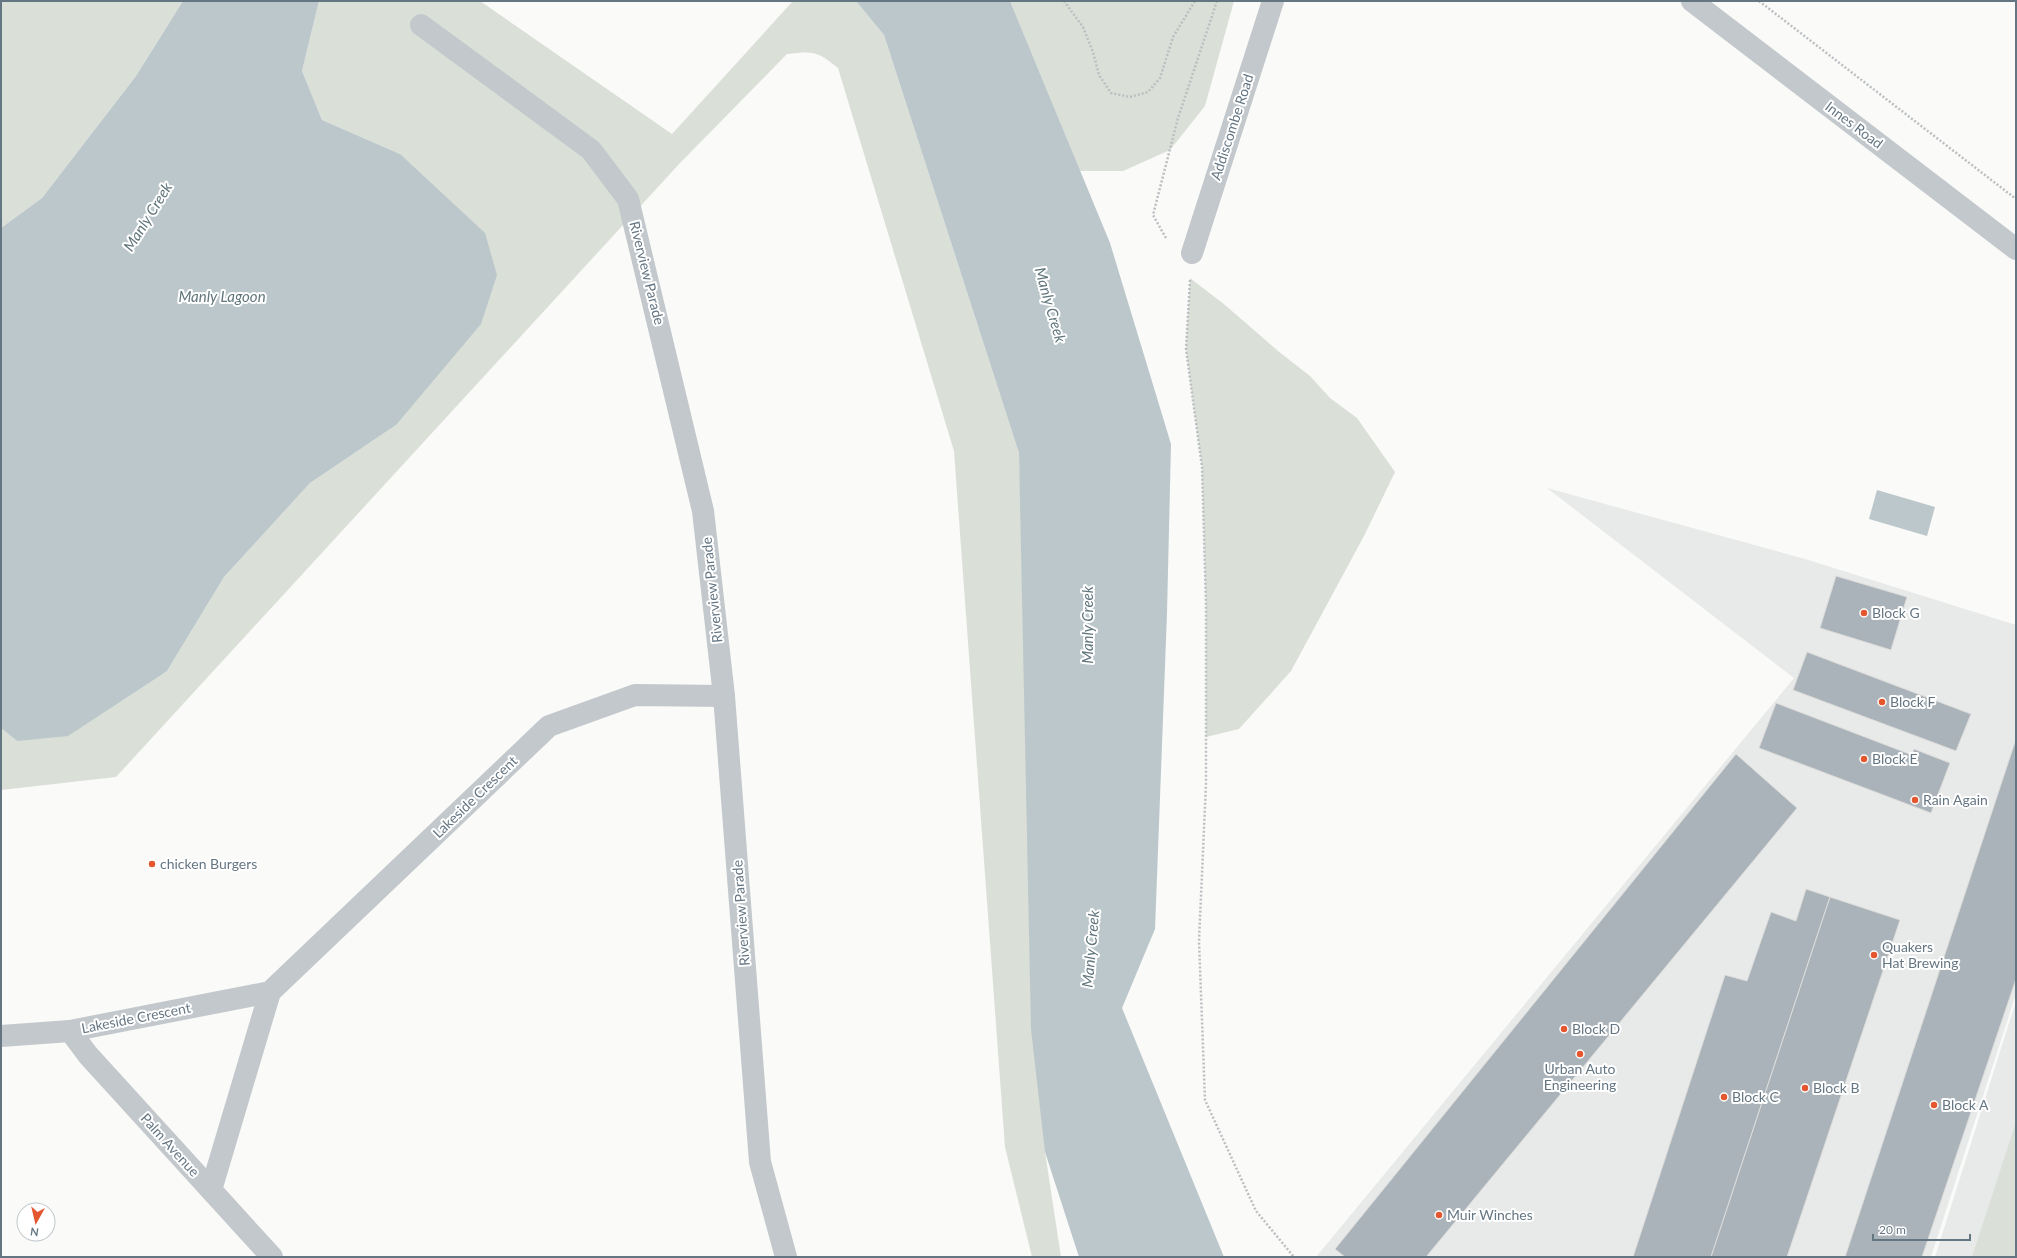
<svg xmlns="http://www.w3.org/2000/svg" width="2017" height="1258" viewBox="0 0 2017 1258" font-family="Lato,sans-serif">
	<rect width="100%" height="100%" fill="#fafaf8"/>
	<g fill="#e8e9e9">
		<polygon points="1547,488 1805,559 2016,625 2016,994 1931,1257 1316,1257 1794,678"/>
		<polygon points="2015,1004 2016,1257 1935,1257"/>
	</g>
	<g fill="#dadfd7">
		<polygon points="1,1 183,1 136,76 42,198 1,228"/>
		<path d="M319,1h161l192,133 121,-133h63l28,34 135,418 26,699 16,105h-29l-27,-110 -51,-696 -116,-383c-21,-17 -24,-17 -51,-14l-107,109 -564,614 -115,13v-62l16,13 150,-70 57,-94 86,-94 86,-58 4,-271 -78,-34 -20,-49z"/>
		<polygon points="1010,1 1234,1 1205,106 1170,150 1123,171 1080,171"/>
		<polygon points="1190,278 1225,305 1278,351 1310,376 1330,398 1357,418 1395,472 1364,536 1291,671 1239,729 1206,737 1206,605 1202,467 1186,349"/>
		<polygon points="2016,1122 2016,1257 1972,1257"/>
	</g>
	<g fill="#bbc7cb">
		<polygon points="183,1 319,1 302,71 322,120 400,154 485,233 497,275 481,324 396,425 310,483 224,577 167,671 68,736 17,741 1,728 1,228 42,198 136,76"/>
		<polygon points="856,1 1010,1 1110,243 1171,444 1167,613 1155,929 1122,1008 1224,1257 1079,1257 1045,1152 1031,1029 1019,453 884,35"/>
		<polygon points="1877,490 1935,507 1927,536 1869,519"/>
	</g>
	<g fill="#aab3b9" stroke="#dcdcda">
		<polygon points="1836,576 1907,597 1891,650 1820,628"/>
		<polygon points="1807,652 1971,714 1956,751 1793,690"/>
		<polygon points="1776,703 1912,755 1914,749 1950,763 1931,813 1759,748"/>
		<polygon points="2016,739 2016,979 1922,1257 1845,1257"/>
		<polygon points="1736,754 1797,808 1426,1257 1345,1257 1335,1249"/>
		<polygon points="1806,889 1830,897 1711,1257 1633,1257 1725,975 1747,981 1771,912 1796,921"/>
		<polygon points="1830,897 1900,920 1787,1257 1711,1257"/>
	</g>
	<g fill="none" stroke-linecap="round" stroke-linejoin="round">
		<g stroke="#bbbfc2" stroke-width="2.5" stroke-dasharray="2 2" stroke-linecap="butt">
			<polyline points="1064,1 1083,27 1093,52 1099,75 1111,93 1130,97 1148,92 1160,78 1173,37 1195,1"/>
			<polyline points="1759,1 2016,199"/>
			<polyline points="1166,238 1153,215 1178,118 1217,1"/>
			<polyline points="1190,280 1186,349 1202,467 1206,605 1206,784 1199,941 1205,1100 1256,1211 1294,1257"/>
		</g>
		<g stroke="#c3c8cc" stroke-width="22">
			<polyline points="1692,1 2016,249"/>
			<polyline points="421,25 591,150 628,199 703,511 724,696 760,1162 786,1257"/>
			<polyline points="1192,253 1273,1"/>
			<polyline points="70,1031 88,1055 272,1257"/>
			<polyline points="1,1036 70,1031 270,992 549,726 635,695 724,696"/>
			<polyline points="211,1190 270,992"/>
		</g>
	</g>
	<g fill="#e4572e" stroke="#fff" stroke-width="1.5">
		<circle cx="1864" cy="613" r="4"/>
		<circle cx="1882" cy="702" r="4"/>
		<circle cx="1864" cy="759" r="4"/>
		<circle cx="1915" cy="800" r="4"/>
		<circle cx="152" cy="864" r="4"/>
		<circle cx="1874" cy="955" r="4"/>
		<circle cx="1564" cy="1029" r="4"/>
		<circle cx="1580" cy="1054" r="4"/>
		<circle cx="1805" cy="1088" r="4"/>
		<circle cx="1724" cy="1097" r="4"/>
		<circle cx="1934" cy="1105" r="4"/>
		<circle cx="1439" cy="1215" r="4"/>
	</g>
	<g text-anchor="middle" stroke-width="4" stroke-linejoin="round" paint-order="stroke">
		<g font-size="14" fill="#657683" stroke="#fff">
			<text transform="translate(1854 125) rotate(37)" y="5">Innes Road</text>
			<text transform="translate(1232 127) rotate(-72)" y="5">Addiscombe Road</text>
			<text transform="translate(647 273) rotate(76)" y="5">Riverview Parade</text>
			<text transform="translate(712 590) rotate(-96)" y="5">Riverview Parade</text>
			<text transform="translate(475 797) rotate(-44)" y="5">Lakeside Crescent</text>
			<text transform="translate(741 913) rotate(-94)" y="5">Riverview Parade</text>
			<text transform="translate(136 1018) rotate(-11)" y="5">Lakeside Crescent</text>
			<text transform="translate(170 1145) rotate(48)" y="5">Palm Avenue</text>
		</g>
		<g font-size="14" fill="#657683" stroke="#fff" text-anchor="start">
			<text x="1872" y="618">Block G</text>
			<text x="1890" y="707">Block F</text>
			<text x="1872" y="764">Block E</text>
			<text x="1923" y="805">Rain Again</text>
			<text x="160" y="869">chicken Burgers</text>
			<text x="1882" y="952">Quakers<tspan x="1882" dy="16">Hat Brewing</tspan></text>
			<text x="1572" y="1034">Block D</text>
			<text x="1580" y="1074" text-anchor="middle">Urban Auto<tspan x="1580" dy="16">Engineering</tspan></text>
			<text x="1813" y="1093">Block B</text>
			<text x="1732" y="1102">Block C</text>
			<text x="1942" y="1110">Block A</text>
			<text x="1447" y="1220">Muir Winches</text>
		</g>
		<g font-size="15" font-style="italic" fill="#60757c" stroke="#fff">
			<text transform="translate(148 217) rotate(-58)" y="5">Manly Creek</text>
			<text x="222" y="302">Manly Lagoon</text>
			<text transform="translate(1050 305) rotate(74)" y="5">Manly Creek</text>
			<text transform="translate(1088 625) rotate(-90)" y="5">Manly Creek</text>
			<text transform="translate(1091 949) rotate(-85)" y="5">Manly Creek</text>
		</g>
	</g>
	<rect width="2017" height="1258" fill="none" stroke="#657683" stroke-width="4"/>
	<g transform="translate(36 1222) rotate(188)"><circle r="19" fill="#ffffff" stroke="#c1c8cd"/>
	<path d="M0-3L7 15L0 10L-7 15Z" fill="#e4572e"/>
	<text y="-6" font-size="11" font-weight="bold" text-anchor="middle" fill="#657683">N</text>
	</g>
	<path d="M1873 1234v6h97v-6" fill="none" stroke="#657683" stroke-width="2"/>
	<text x="1879" y="1234" font-size="12" fill="#657683" stroke="#ffffff" stroke-width="3" paint-order="stroke">20 m</text>
</svg>
